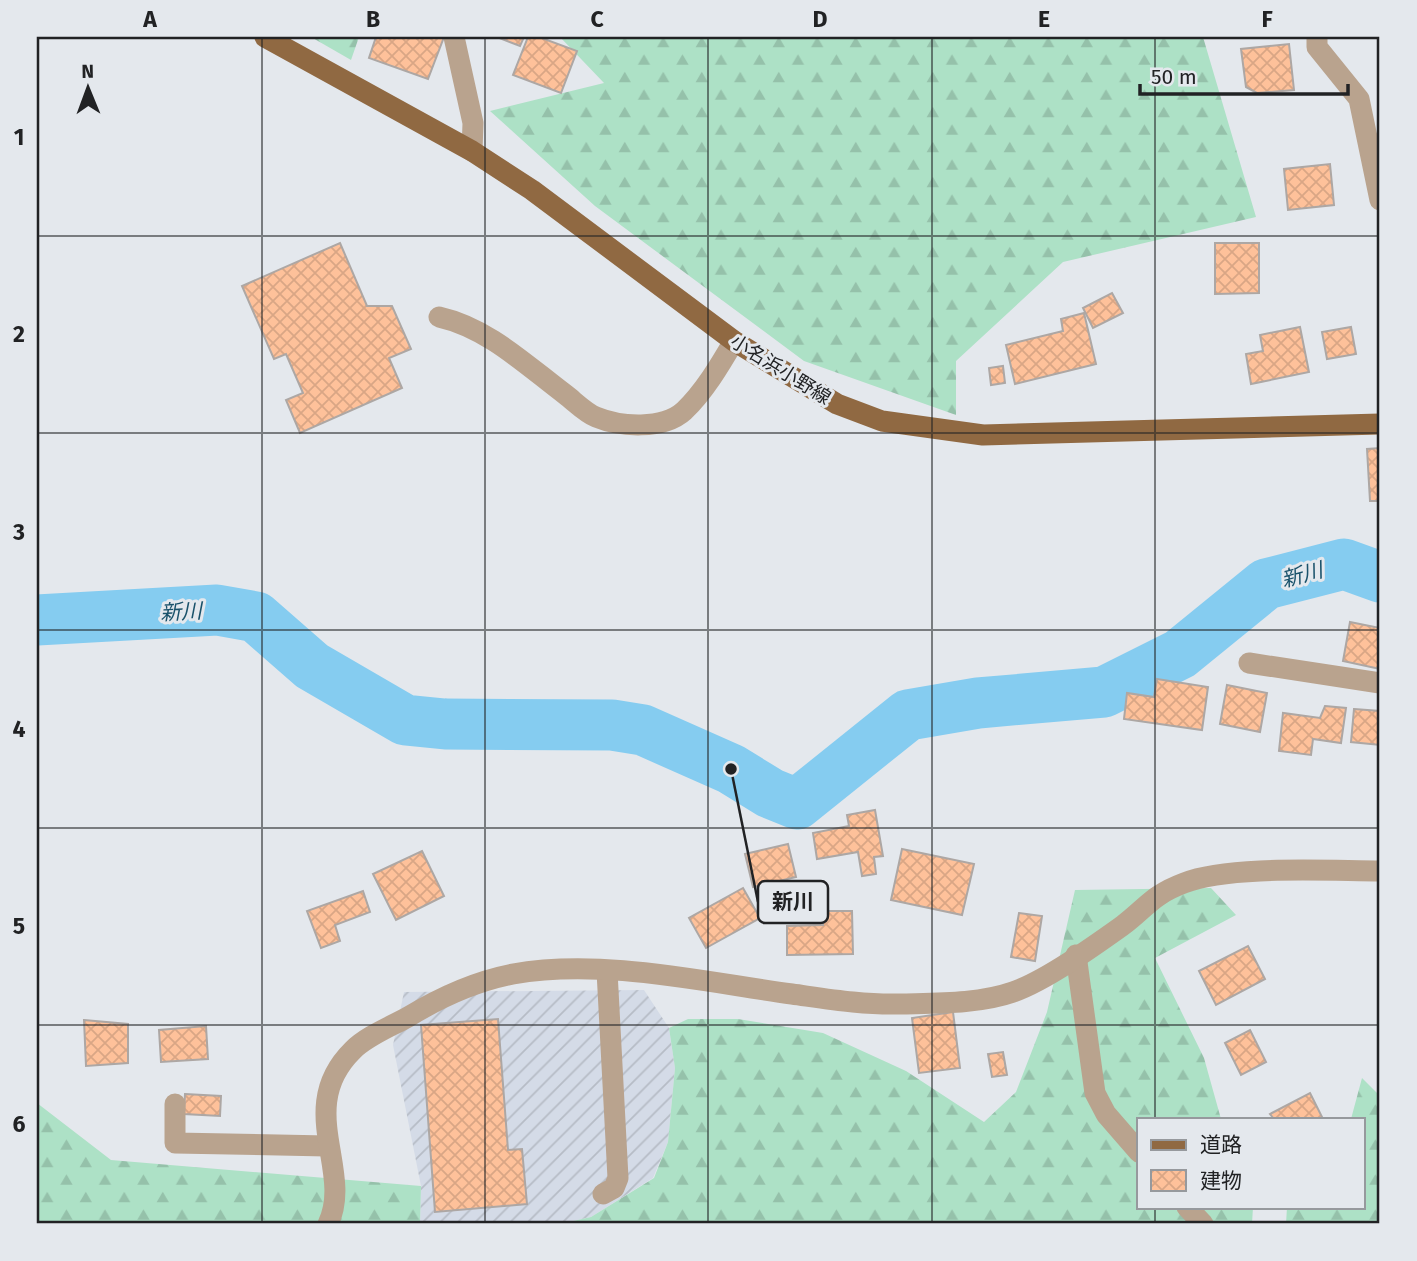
<svg xmlns="http://www.w3.org/2000/svg" width="1417" height="1261" viewBox="0 0 1417 1261" font-family="'Fira Sans','Noto Sans JP',sans-serif">
	<defs>
		<pattern id="industrial-furrows" width="10" height="10" patternUnits="userSpaceOnUse" patternTransform="scale(1.75)"><rect width="10" height="10" fill="#d4dbe7"/><path d="M-1 1l2-2M0 10L10 0M9 11l2-2" fill="none" stroke="#b6bcc6"/></pattern>
		<pattern id="forest-firs" width="22" height="20" patternUnits="userSpaceOnUse" patternTransform="scale(1.75)"><rect width="22" height="20" fill="#ade1c6"/><path d="M5 1l3.5 6h-7zM16 11l3.5 6h-7z" fill="#95c1aa"/></pattern>
		<pattern id="building-cross-hatch" width="8" height="8" patternUnits="userSpaceOnUse" patternTransform="scale(1.75)"><rect width="8" height="8" fill="#fec19a"/><path d="M0 0l8 8M0 8l8-8" fill="none" stroke="#d9a685"/></pattern>
	</defs>
	<rect width="100%" height="100%" fill="#e4e8ed"/>
	<polygon fill="url(#industrial-furrows)" points="644,990 669,1028 675,1068 668,1142 653,1178 591,1217 560,1224 420,1224 421,1186 393,1045 404,992"/>
	<g fill="url(#forest-firs)">
		<polygon points="311,37 359,37 351,60"/>
		<polygon points="560,37 1203,37 1256,217 1063,262 956,361 956,415 804,361 595,206 490,111 604,83"/>
		<polygon points="1211,888 1236,915 1155,958 1204,1058 1221,1119 1139,1119 1139,1207 1253,1207 1252,1224 560,1224 591,1217 654,1178 668,1142 675,1068 669,1028 688,1019 738,1019 823,1033 906,1071 984,1122 1016,1092 1047,1012 1075,890"/>
		<polygon points="1362,1078 1380,1096 1380,1224 1286,1224 1287,1207 1363,1207 1363,1119 1351,1119"/>
		<polygon points="37,1103 111,1160 421,1186 420,1224 37,1224"/>
	</g>
	<g fill="none" stroke-linecap="round" stroke-linejoin="round">
		<polyline stroke="#85ccf0" stroke-width="51" points="37,620 217,610 256,617 312,666 405,720 445,724 612,725 643,730 731,769 770,793 797,804 908,715 978,703 1104,692 1180,654 1266,584 1344,564 1380,577"/>
	</g>
	<g fill="url(#building-cross-hatch)" stroke="#ada7a4" stroke-width="2">
		<polygon points="376,37 444,37 428,79 369,58"/>
		<polygon points="497,37 524,37 520,46"/>
		<polygon points="528,37 539,37 577,51 561,93 513,75"/>
		<polygon points="1289,44 1294,90 1257,93 1246,87 1241,49"/>
		<polygon points="1330,164 1334,205 1288,210 1284,169"/>
		<polygon points="340,243 367,306 392,306 411,349 389,358 402,388 300,433 286,400 303,393 286,354 274,359 242,286"/>
		<polygon points="1215,243 1259,243 1259,293 1215,294"/>
		<polygon points="1112,293 1123,313 1093,328 1083,308"/>
		<polygon points="1084,313 1096,364 1015,384 1006,345 1063,331 1061,319"/>
		<polygon points="1300,327 1309,372 1251,384 1246,354 1263,351 1260,335"/>
		<polygon points="1351,327 1356,354 1327,359 1322,332"/>
		<polygon points="1003,366 1005,383 991,385 989,368"/>
		<polygon points="1380,448 1380,501 1370,501 1367,449"/>
		<polygon points="1350,622 1380,628 1380,669 1343,661"/>
		<polygon points="1157,679 1208,687 1202,730 1124,719 1127,693 1154,697"/>
		<polygon points="1227,685 1267,693 1260,732 1220,724"/>
		<polygon points="1325,706 1346,708 1341,743 1313,739 1311,755 1279,751 1283,713 1320,718"/>
		<polygon points="1354,709 1380,711 1380,745 1351,742"/>
		<polygon points="875,810 883,856 874,857 876,874 862,876 858,852 817,859 813,833 849,826 847,815"/>
		<polygon points="788,844 796,877 753,887 745,854"/>
		<polygon points="902,849 974,864 962,915 891,900"/>
		<polygon points="422,851 444,896 396,920 373,874"/>
		<polygon points="743,888 760,918 706,948 689,918"/>
		<polygon points="363,891 370,912 335,925 340,941 321,948 307,911"/>
		<polygon points="823,911 852,911 853,954 787,955 787,926 823,925"/>
		<polygon points="1019,913 1042,916 1035,961 1011,957"/>
		<polygon points="1248,946 1265,979 1216,1005 1199,971"/>
		<polygon points="953,1012 960,1068 919,1073 912,1018"/>
		<polygon points="498,1019 508,1150 522,1149 527,1204 435,1212 421,1025"/>
		<polygon points="84,1020 128,1024 128,1063 86,1066"/>
		<polygon points="206,1026 208,1059 161,1062 159,1030"/>
		<polygon points="1250,1030 1266,1062 1241,1075 1225,1043"/>
		<polygon points="1003,1052 1007,1075 992,1077 988,1054"/>
		<polygon points="1310,1093 1323,1119 1274,1119 1270,1114"/>
		<polygon points="185,1094 221,1096 220,1116 184,1114"/>
	</g>
	<g fill="none" stroke-linecap="round" stroke-linejoin="round">
		<g stroke="#b9a38e" stroke-width="21">
			<polyline points="454,37 473,123 472,151"/>
			<polyline points="1317,37 1317,47 1359,99 1380,200"/>
			<path d="M439,317c49,11 87,48 127,78 9,7 20,18 30,22 24,10 67,13 88,-6 20,-19 36,-46 50,-70"/>
			<polyline points="1249,663 1380,683"/>
			<polyline points="1076,955 1095,1093 1106,1114 1139,1152"/>
			<polyline points="175,1104 175,1143 327,1146"/>
			<polyline points="603,1194 614,1188 618,1178 607,971"/>
			<polyline points="1187,1207 1203,1224"/>
			<path d="M328,1224c26,-54 -34,-116 25,-174 14,-14 37,-23 55,-33 31,-19 69,-36 105,-43 88,-16 191,8 279,20 36,5 71,11 108,10 36,-1 79,0 113,-12 32,-11 81,-46 109,-66 25,-19 30,-31 62,-43 45,-18 146,-12 196,-12"/>
		</g>
		<polyline stroke="#906942" stroke-width="21" points="265,37 472,151 532,190 734,341 837,404 882,421 983,435 1380,424"/>
	</g>
	<path fill="none" stroke="#212224" stroke-width="2" stroke-opacity="0.55" d="M262,37v1187M485,37v1187M708,37v1187M932,37v1187M1155,37v1082M37,236h1343M37,433h1343M37,630h1343M37,828h1343M37,1025h1343M1155,1207v17"/>
	<g text-anchor="middle" stroke-width="6" stroke-linejoin="round" paint-order="stroke">
		<g font-size="19" fill="#212224" stroke="#e4e8ed">
			<text transform="translate(781 369) rotate(32)" y="7">小名浜小野線</text>
		</g>
		<g font-size="21" font-style="italic" fill="#1a526b" stroke="#e4e8ed">
			<text transform="translate(1302 575) rotate(-15)" y="7">新川</text>
			<text transform="translate(181 612) rotate(-3)" y="7">新川</text>
		</g>
	</g>
	<path fill="none" stroke="#212224" stroke-width="2.5" d="M731 769L758 902"/>
	<circle fill="#212224" stroke="#e4e8ed" stroke-width="2.5" cx="731" cy="769" r="7"/>
	<rect fill="#e4e8ed" stroke="#212224" stroke-width="2.5" x="758" y="881" width="70" height="42" rx="7"/>
	<g font-size="21" text-anchor="middle" font-weight="bold" fill="#212224">
		<text x="793" y="909">新川</text>
	</g>
	<rect width="1417" height="1261" fill="none" stroke="#e4e8ed" stroke-width="77"/>
	<rect x="1137" y="1118" width="228" height="91" fill="#e4e8ed" stroke="#96999d" stroke-width="2"/>
	<rect x="1151" y="1140" width="35" height="10" fill="#906942" stroke="#96999d" stroke-width="2"/>
	<text x="1200" y="1152" font-size="21" fill="#212224">道路</text>
	<rect x="1151" y="1170" width="35" height="21" fill="url(#building-cross-hatch)" stroke="#96999d" stroke-width="2"/>
	<text x="1200" y="1188" font-size="21" fill="#212224">建物</text>
	<g transform="translate(88 88) rotate(359)" stroke="#e4e8ed" stroke-width="5" paint-order="stroke">
	<path d="M0-5L12 26L0 18L-12 26Z" fill="#212224"/>
	<text y="-10" font-size="19" font-weight="bold" text-anchor="middle" fill="#212224">N</text>
	</g>
	<path d="M1140 84v10h208v-10" fill="none" stroke="#212224" stroke-width="3.5"/>
	<text x="1151" y="84" font-size="21" fill="#212224" stroke="#e4e8ed" stroke-width="5" paint-order="stroke">50 m</text>
	<rect x="38" y="38" width="1340" height="1184" fill="none" stroke="#212224" stroke-width="2.5"/>
	<g font-size="23" text-anchor="middle" font-weight="bold" fill="#212224">
		<text x="150" y="27">A</text>
		<text x="373" y="27">B</text>
		<text x="597" y="27">C</text>
		<text x="820" y="27">D</text>
		<text x="1044" y="27">E</text>
		<text x="1267" y="27">F</text>
		<text x="19" y="145">1</text>
		<text x="19" y="342">2</text>
		<text x="19" y="540">3</text>
		<text x="19" y="737">4</text>
		<text x="19" y="934">5</text>
		<text x="19" y="1132">6</text>
	</g>
</svg>
